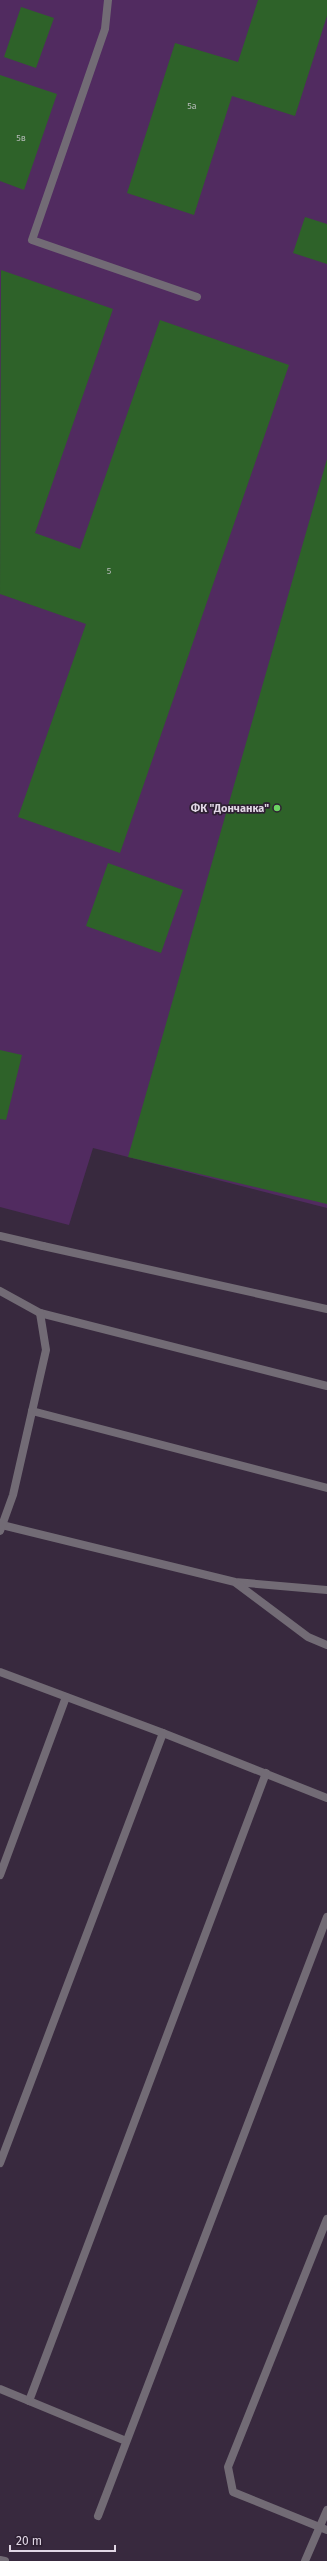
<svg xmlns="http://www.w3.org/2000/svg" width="327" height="2561" viewBox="0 0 327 2561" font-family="'Fira Sans',sans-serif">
	<rect width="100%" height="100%" fill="#38293e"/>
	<polygon fill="#512b60" points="0,0 327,0 327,1208 93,1148 69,1225 0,1207"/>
	<g fill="#2e6229">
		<polygon points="258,0 327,0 327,16 295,116 232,96 194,215 127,193 175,43 238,62"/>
		<polygon points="21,7 54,18 36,68 4,57"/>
		<polygon points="0,75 57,94 24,190 0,181"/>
		<polygon points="305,217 327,224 327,264 293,253"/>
		<polygon points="1,270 113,309 35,533 80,549 160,320 289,365 120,853 18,817 86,624 0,594"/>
		<polygon points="327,459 327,1204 128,1157"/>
		<polygon points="108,863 183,890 161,953 86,926"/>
		<polygon points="0,1050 22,1055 6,1120 0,1119"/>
	</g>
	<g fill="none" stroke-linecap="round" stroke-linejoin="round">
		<g stroke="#726b75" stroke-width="8">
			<polyline points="108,0 105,29 32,240 197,297"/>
			<polyline points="43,1246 327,1309"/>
			<polyline points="0,1291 40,1313 327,1386"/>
			<polyline points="32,1411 327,1488"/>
			<polyline points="2,1525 235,1582 327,1590"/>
			<polyline points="0,1531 13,1495 46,1350 40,1313"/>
			<polyline points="236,1583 308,1637 327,1645"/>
			<polyline points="0,1672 163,1733 327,1798"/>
			<polyline points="0,1875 66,1697"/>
			<polyline points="0,2163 163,1733"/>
			<polyline points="327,2219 228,2467 233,2492 327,2530"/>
			<polyline points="0,2389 126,2441"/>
			<polyline points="29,2401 266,1773"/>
			<polyline points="98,2516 327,1917"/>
			<polyline points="305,2561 327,2510"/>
		</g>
		<g stroke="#726b75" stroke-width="8">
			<polyline points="0,1236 43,1246"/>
			<polyline points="0,2560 5,2561"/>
		</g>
	</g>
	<circle fill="#6cd362" stroke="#2e2033" stroke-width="1.5" cx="277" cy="808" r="4"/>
	<g text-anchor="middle" stroke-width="3.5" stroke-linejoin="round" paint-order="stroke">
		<g font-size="9" fill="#b4bab6">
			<text x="192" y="109">5а</text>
			<text x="21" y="141">5в</text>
			<text x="109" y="574">5</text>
		</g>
		<g font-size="11" font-weight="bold" fill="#e1d7e5" stroke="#2e2033" text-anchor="end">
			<text x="269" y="812">ФК "Дончанка"</text>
		</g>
	</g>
	<path d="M10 2545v6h105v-6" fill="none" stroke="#e1d7e5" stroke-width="2"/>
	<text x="16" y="2545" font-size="12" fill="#e1d7e5" stroke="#2e2033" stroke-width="3" paint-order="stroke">20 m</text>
</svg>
